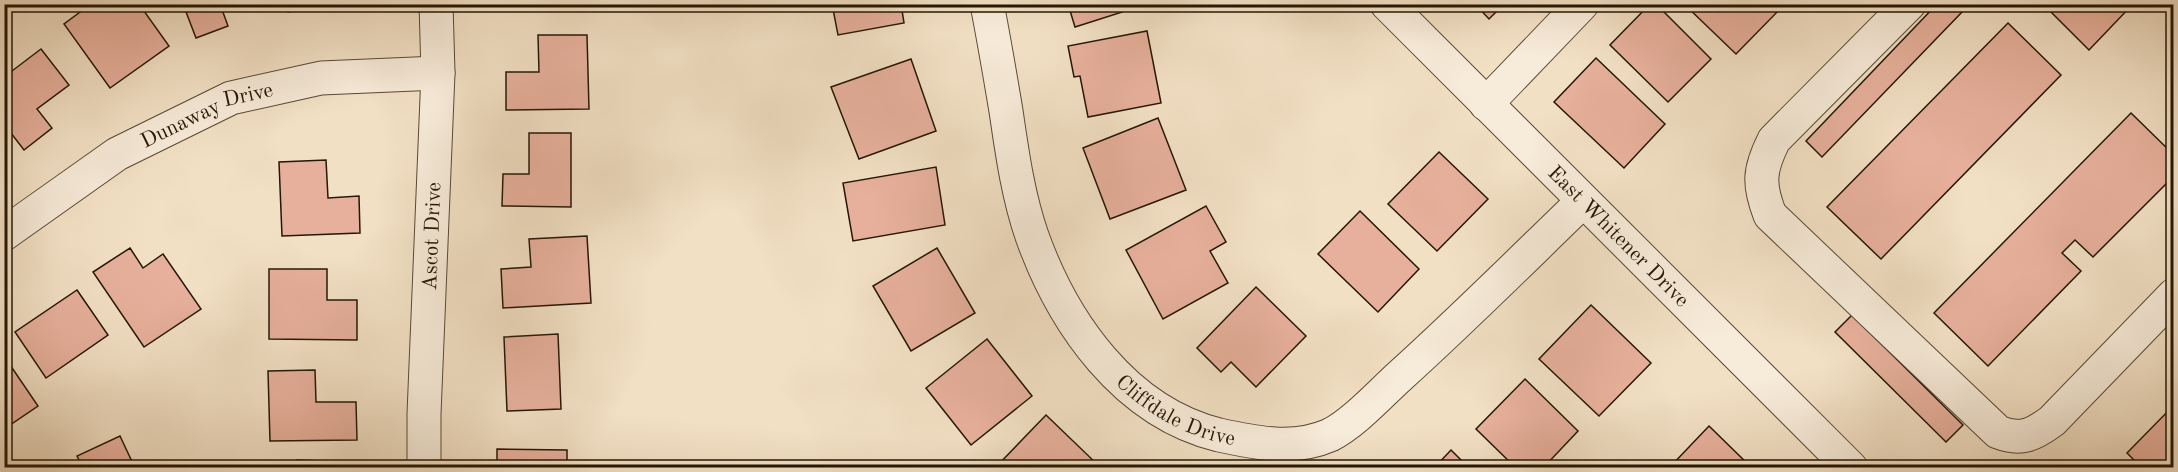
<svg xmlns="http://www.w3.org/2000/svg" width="2178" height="472" viewBox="0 0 2178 472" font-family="'Old Standard TT',serif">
	<rect width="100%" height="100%" fill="#f2e0c4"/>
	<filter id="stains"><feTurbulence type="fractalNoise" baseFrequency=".00333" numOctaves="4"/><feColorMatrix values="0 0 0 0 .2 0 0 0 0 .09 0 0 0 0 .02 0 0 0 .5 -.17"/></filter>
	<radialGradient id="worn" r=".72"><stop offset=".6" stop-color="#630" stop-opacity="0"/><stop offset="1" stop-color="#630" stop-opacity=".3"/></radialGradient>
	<g fill="#e7b09c" stroke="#241704" stroke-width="1.5">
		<polygon points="91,4 139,4 169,46 110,88 64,24"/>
		<polygon points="183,4 220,4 228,26 196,38"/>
		<polygon points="287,4 325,4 325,6 288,12"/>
		<polygon points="832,4 901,4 904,23 838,35"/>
		<polygon points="1068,4 1138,4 1138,7 1075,27"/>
		<polygon points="1475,4 1504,4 1489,19"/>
		<polygon points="1650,4 1656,4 1711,59 1668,102 1610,45"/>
		<polygon points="1684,4 1780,4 1782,7 1736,54"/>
		<polygon points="1937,4 1956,4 1963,11 1822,157 1806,141"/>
		<polygon points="2043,4 2133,4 2089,50"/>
		<polygon points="2008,23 2061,75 1881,259 1827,207"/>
		<polygon points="1147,31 1161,103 1088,117 1080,76 1074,77 1068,46"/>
		<polygon points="538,35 587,35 589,109 506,110 506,72 539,72"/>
		<polygon points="41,49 69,85 37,109 52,128 24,150 4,124 4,77"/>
		<polygon points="1596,58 1665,124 1624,168 1554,102"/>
		<polygon points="911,59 936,131 859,159 831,87"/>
		<polygon points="2131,113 2174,155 2174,176 2093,257 2075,240 2062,253 2081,271 1988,366 1934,313"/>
		<polygon points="1158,118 1186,190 1110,219 1083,148"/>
		<polygon points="529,133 571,133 571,207 502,206 503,174 529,174"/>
		<polygon points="1439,152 1488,199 1437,251 1388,204"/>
		<polygon points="326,160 328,198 359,196 360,233 282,236 279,162"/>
		<polygon points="936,167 945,225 853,241 843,183"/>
		<polygon points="1206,206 1226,242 1210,251 1228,283 1163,319 1126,250"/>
		<polygon points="1360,211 1419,269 1378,312 1318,254"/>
		<polygon points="587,236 591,303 503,308 501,269 531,267 529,239"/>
		<polygon points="130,248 143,268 163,254 201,309 144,347 93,272"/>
		<polygon points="937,248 975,313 911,351 873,286"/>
		<polygon points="269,269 327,269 327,300 357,300 357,340 269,339"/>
		<polygon points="1256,287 1306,336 1256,387 1231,362 1221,372 1197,348"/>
		<polygon points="77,290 108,335 46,378 15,332"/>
		<polygon points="1591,305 1651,363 1599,416 1539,359"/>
		<polygon points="1852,315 1963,425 1946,442 1835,332"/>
		<polygon points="558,334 561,409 507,411 504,337"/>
		<polygon points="987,339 1032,396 971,445 926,388"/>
		<polygon points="4,356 38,406 4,429"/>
		<polygon points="315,370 316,402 356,402 357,440 270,441 268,371"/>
		<polygon points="1525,379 1578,431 1543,468 1516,468 1476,429"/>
		<polygon points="2174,405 2174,468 2142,468 2127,453"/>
		<polygon points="1046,415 1098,465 1096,468 995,468"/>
		<polygon points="1709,426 1752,468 1669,468"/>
		<polygon points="120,436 135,468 83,468 77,456"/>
		<polygon points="497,449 567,450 567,468 497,468"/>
		<polygon points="1451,450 1469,468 1434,468"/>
		<polygon points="297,460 347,462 346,468 296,468"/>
	</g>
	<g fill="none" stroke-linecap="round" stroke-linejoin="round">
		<defs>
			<g id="minor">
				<path id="s1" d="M987,4c7,36 13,71 19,107 6,41 12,85 26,125 31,87 93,176 187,199 37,8 75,16 111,0 24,-12 51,-42 71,-60 62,-56 121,-115 181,-173"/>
				<path id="s2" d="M1387,4l464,464"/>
				<path d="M1909,4l-135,136c-15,30 -16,44 -4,75l228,217c23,9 35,3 54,-11l122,-126"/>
				<polyline points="1486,104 1582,4"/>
				<path id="s3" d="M4,234l113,-80 114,-56 90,-20 117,-5"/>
				<path id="s4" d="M424,468v-54l14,-341 -2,-69"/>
			</g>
		</defs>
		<use href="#minor" stroke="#584934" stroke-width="35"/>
		<use href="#minor" stroke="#f7ebd9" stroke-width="33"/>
	</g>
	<g text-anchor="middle" stroke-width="5" stroke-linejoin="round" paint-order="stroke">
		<g font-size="21" fill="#241704" stroke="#f7ebd9">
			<text dy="7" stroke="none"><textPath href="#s3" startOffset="237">Dunaway Drive</textPath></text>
			<text dy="7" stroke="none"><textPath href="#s4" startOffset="232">Ascot Drive</textPath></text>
			<text dy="7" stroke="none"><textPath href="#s2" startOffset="328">East Whitener Drive</textPath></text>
			<text dy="7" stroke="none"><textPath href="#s1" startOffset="471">Cliffdale Drive</textPath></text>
		</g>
	</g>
	<rect width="2178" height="472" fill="none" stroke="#f2e0c4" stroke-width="24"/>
	<rect x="6" y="6" width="2166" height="460" fill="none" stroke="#241704" stroke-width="3"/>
	<rect x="12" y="12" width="2154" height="448" fill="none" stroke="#241704" stroke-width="1.5"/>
	<rect width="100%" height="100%" filter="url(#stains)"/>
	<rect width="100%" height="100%" fill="url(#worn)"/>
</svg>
